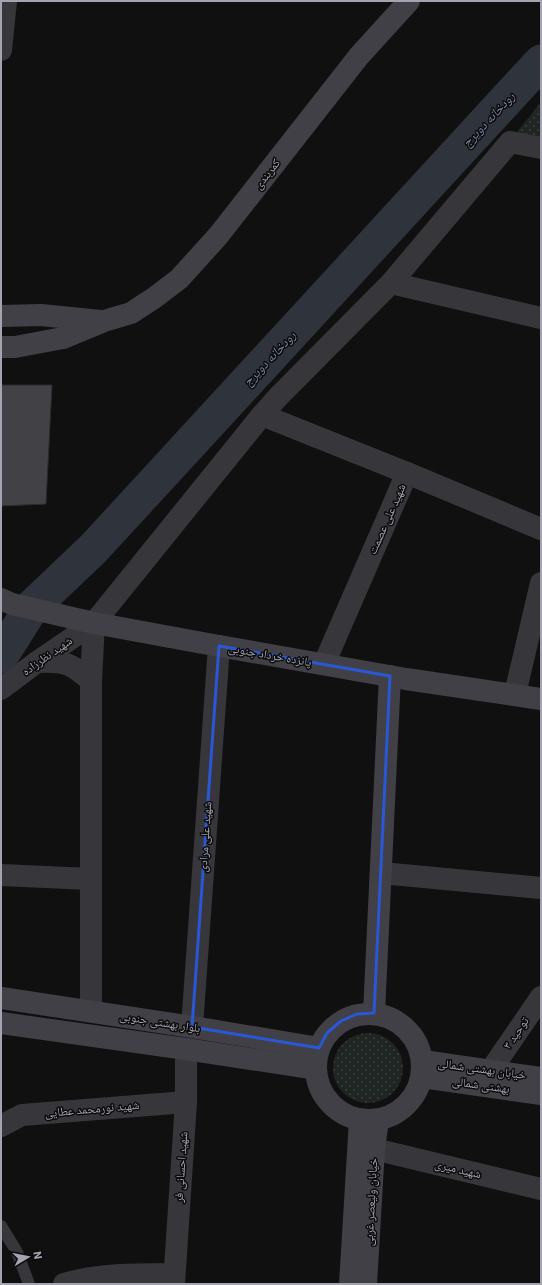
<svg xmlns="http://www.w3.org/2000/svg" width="542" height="1285" viewBox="0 0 542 1285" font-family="'IBM Plex Sans','Noto Naskh Arabic',sans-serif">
	<defs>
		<pattern id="grass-dots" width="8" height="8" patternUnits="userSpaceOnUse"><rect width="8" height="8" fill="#1f2522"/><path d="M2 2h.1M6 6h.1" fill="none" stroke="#3c4240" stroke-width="1.8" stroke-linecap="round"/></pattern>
	</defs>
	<rect width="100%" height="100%" fill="#111011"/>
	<g fill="url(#grass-dots)">
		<polygon points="541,102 541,143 513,137"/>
		<circle cx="368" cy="1068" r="35"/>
	</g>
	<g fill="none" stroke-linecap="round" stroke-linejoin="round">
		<polyline stroke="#2f333c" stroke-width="35" points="1,656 32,607 94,548 541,62"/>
	</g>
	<polygon fill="#424246" stroke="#2b2a2d" points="1,385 52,385 46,504 1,506"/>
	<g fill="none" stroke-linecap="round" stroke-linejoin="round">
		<polyline stroke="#37373b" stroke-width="12" points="1,1226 17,1252 29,1284"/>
		<g stroke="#37373b" stroke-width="22">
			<polyline points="1,50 6,1"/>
			<polyline points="391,283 541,318"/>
			<polyline points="262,415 407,473 324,664"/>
			<polyline points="407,473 541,529"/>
			<path d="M37,662c27,-1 33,0 54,19"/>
			<polyline points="1,689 37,662 94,623"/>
			<polyline points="515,694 541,583"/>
			<polyline points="392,874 541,888"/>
			<polyline points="1,875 90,879"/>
			<polyline points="91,1011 91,681 94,623 262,415 278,397 391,283 510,142 541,148"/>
			<polyline points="192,1027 219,646"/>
			<polyline points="491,1070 541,997"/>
			<polyline points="1,1126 22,1115 186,1102"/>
			<polyline points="374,1149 541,1189"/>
			<path d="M64,1284c35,-11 74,-9 110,-10"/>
			<polyline points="174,1284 186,1102 186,1049"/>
		</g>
		<g stroke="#404046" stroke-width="22">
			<polyline points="1,316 41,315 101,321"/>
			<polyline points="1,347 15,347 63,338 104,321 131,313 154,298 179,279 218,236 359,56 409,1"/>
			<polyline points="1,599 12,604 94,623 219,646 406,679 541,699"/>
			<polyline points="1,998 192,1027 319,1048"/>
			<polyline points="374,1013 390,676"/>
			<circle cx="369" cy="1067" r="53"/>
			<polyline points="1,1023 186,1049 316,1069"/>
			<polyline points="423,1061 541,1078"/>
			<polyline points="422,1077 541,1094"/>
			<polyline points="350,1284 360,1120"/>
			<polyline points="366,1284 374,1149 378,1120"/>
		</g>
	</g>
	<path fill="none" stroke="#2a57d4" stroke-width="3" stroke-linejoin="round" d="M219,646l171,30 -16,337 -17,1 -16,7 -14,12 -8,15 -127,-21z"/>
	<g text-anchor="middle" stroke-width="3" stroke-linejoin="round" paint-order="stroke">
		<g font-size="12" fill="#a3a4b0" stroke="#0c0b0c">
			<text transform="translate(267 174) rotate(-52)" y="4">کمربندی</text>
			<text transform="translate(387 519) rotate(-66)" y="4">شهید علی عصمت</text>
			<text transform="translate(270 655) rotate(10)" y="4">پانزده خرداد جنوبی</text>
			<text transform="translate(47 656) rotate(-35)" y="4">شهید نظرزاده</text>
			<text transform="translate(205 837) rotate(-86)" y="4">شهید علی مرادی</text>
			<text transform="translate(160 1022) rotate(9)" y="4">بلوار بهشتی جنوبی</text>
			<text transform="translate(516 1033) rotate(-56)" y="4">توحید ۳</text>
			<text transform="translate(482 1069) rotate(8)" y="4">خیابان بهشتی شمالی</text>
			<text transform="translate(481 1085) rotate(8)" y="4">بهشتی شمالی</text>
			<text transform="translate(92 1109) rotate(-5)" y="4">شهید نورمحمد عطایی</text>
			<text transform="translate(181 1167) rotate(-86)" y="4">شهید احسانی فر</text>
			<text transform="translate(458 1169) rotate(13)" y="4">شهید میری</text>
			<text transform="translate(371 1202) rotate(-87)" y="4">خیابان ولیعصر غربی</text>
		</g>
		<g font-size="13" font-style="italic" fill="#7e89a8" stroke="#0c0b0c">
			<text transform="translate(488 119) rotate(-47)" y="5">رودخانه دویرج</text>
			<text transform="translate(269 358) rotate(-47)" y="5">رودخانه دویرج</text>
		</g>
	</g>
	<rect width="542" height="1285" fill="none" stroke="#a3a4b0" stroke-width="4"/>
	<g transform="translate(28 1257) rotate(80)" stroke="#0c0b0c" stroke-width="3" paint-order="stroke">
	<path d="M0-3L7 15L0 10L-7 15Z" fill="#a3a4b0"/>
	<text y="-6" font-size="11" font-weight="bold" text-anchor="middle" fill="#a3a4b0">N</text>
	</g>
</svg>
